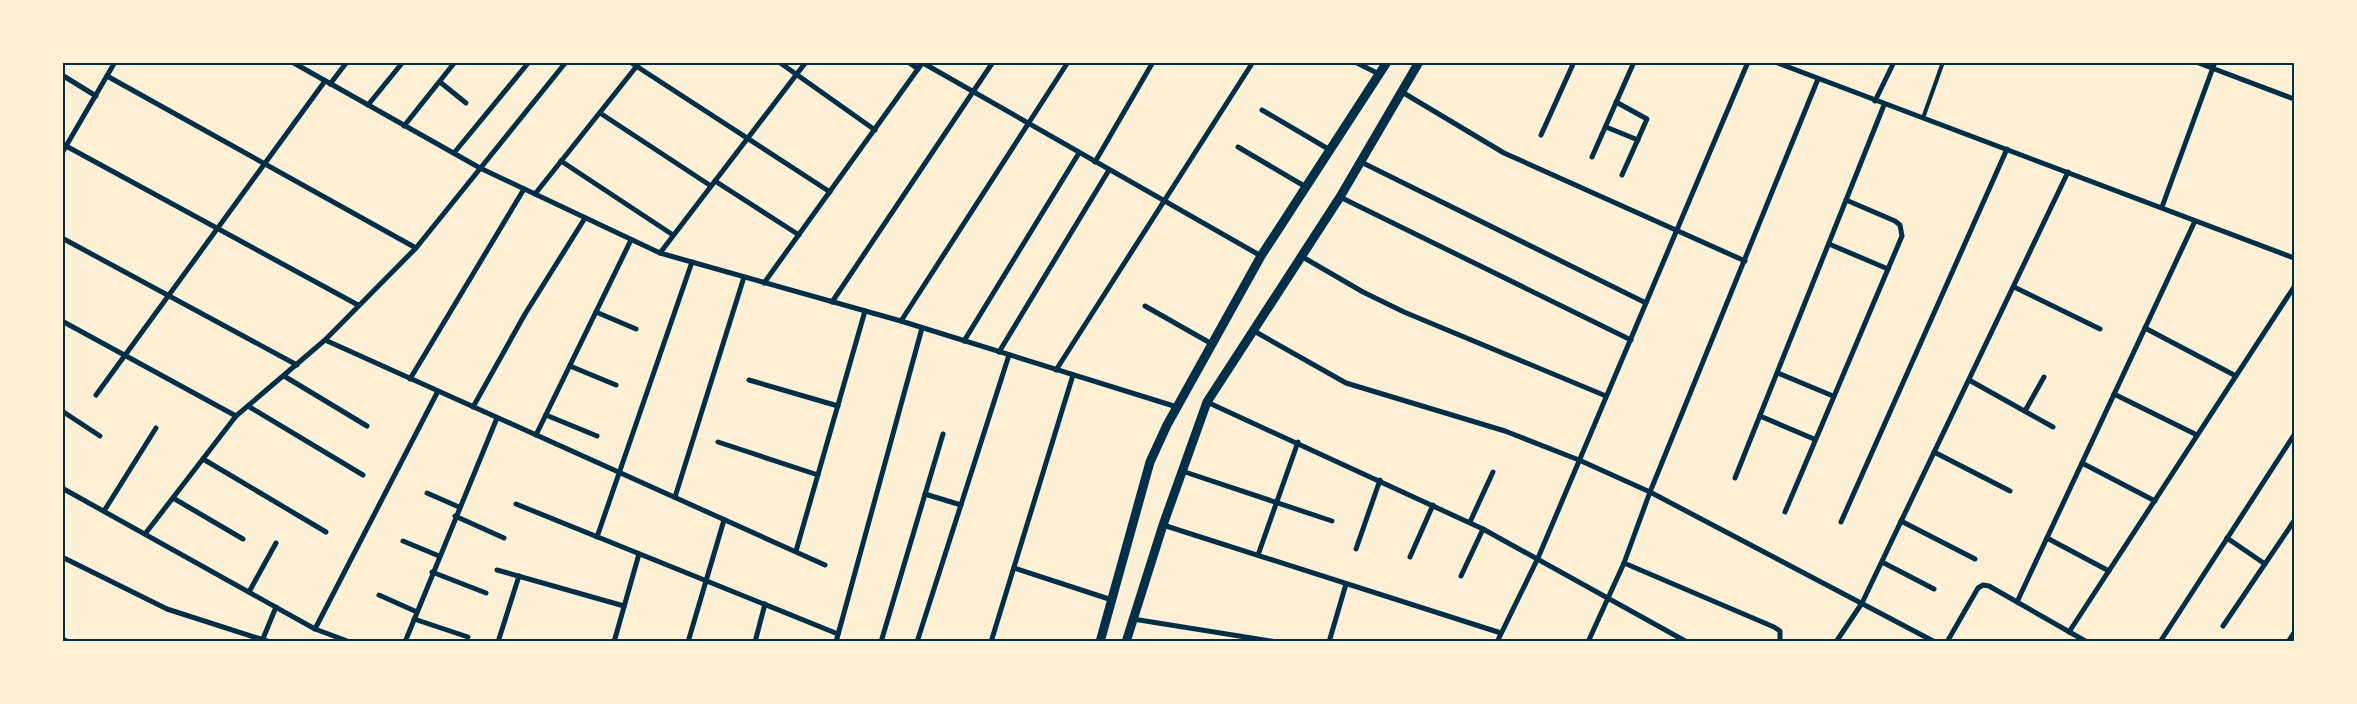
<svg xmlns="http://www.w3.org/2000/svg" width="2357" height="704" viewBox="0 0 2357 704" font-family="Karla,sans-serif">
	<rect width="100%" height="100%" fill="#fdf0d5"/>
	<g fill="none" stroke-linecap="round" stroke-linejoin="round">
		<polyline stroke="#003049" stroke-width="4" points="1923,118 1943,62"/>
		<g stroke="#003049" stroke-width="5">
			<polyline points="292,62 480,168 660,253 901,321 1177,407"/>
			<polyline points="630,62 830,192"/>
			<polyline points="779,62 875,130"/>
			<polyline points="908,62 918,69"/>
			<polyline points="1355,62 1379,74"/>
			<polyline points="1775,62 2294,258"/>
			<polyline points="2196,62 2294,99"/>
			<polyline points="923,63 1261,256"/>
			<polyline points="62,75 96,96"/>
			<polyline points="107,76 416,248"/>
			<polyline points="440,82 466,103"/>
			<polyline points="330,84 347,62"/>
			<polyline points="1402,92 1504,153 1745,261"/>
			<polyline points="1875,101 1894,62"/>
			<polyline points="1616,102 1647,119 1622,175"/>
			<polyline points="368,105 403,62"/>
			<polyline points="1262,110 1330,150"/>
			<polyline points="600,113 711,186"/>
			<polyline points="404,126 455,62"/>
			<polyline points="1606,127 1638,140"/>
			<polyline points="1541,135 1574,62"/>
			<polyline points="66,146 358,305"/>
			<polyline points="1238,147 1306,187"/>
			<polyline points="62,153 115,62"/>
			<polyline points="454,153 529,62"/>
			<polyline points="1592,157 1634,62"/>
			<polyline points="561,161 673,235"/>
			<polyline points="1095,162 1153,62"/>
			<polyline points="1361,162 1646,303"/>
			<polyline points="715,181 799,235"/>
			<polyline points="535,194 640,62"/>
			<polyline points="1340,197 1631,340"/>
			<polyline points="2162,207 2215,62"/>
			<polyline points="62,238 297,365"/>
			<polyline points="1829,244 1888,269"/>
			<polyline points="660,253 806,62"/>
			<polyline points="1301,256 1363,292 1404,312 1606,396"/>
			<polyline points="764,283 923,62"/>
			<polyline points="2014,287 2100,329"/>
			<polyline points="832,302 993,62"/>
			<polyline points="1145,306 1212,344"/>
			<polyline points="596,312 636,329"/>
			<polyline points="62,321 236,416"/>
			<polyline points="901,321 1068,62"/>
			<polyline points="2145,328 2236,376"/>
			<polyline points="1254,331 1346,383 1505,431 1579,460 1650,492 1935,642"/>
			<polyline points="325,340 825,565"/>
			<polyline points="964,341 1079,153"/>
			<polyline points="999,352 1109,170"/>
			<polyline points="570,366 616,385"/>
			<polyline points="1056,370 1253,62"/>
			<polyline points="1778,373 1833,396"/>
			<polyline points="284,376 367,426"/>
			<polyline points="410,379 524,189"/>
			<polyline points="749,380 838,406"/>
			<polyline points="1969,380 2053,427"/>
			<polyline points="2114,394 2197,435"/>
			<polyline points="96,395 325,81"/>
			<polyline points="1207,402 1483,529 1687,642"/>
			<polyline points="248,406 363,475"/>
			<polyline points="473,407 525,314 585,218"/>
			<polyline points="62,411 100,436"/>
			<polyline points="2025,411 2044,377"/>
			<polyline points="546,415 597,436"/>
			<polyline points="1760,416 1814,439"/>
			<polyline points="536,435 631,240"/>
			<polyline points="718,442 818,475"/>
			<polyline points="1934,452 2010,491"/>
			<polyline points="203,459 326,532"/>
			<polyline points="2082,463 2155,501"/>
			<polyline points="1182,471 1332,521"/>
			<polyline points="1735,478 1884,105"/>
			<polyline points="62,488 315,629 350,642"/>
			<polyline points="427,493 459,507"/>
			<polyline points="925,494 961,505"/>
			<polyline points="675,497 744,277"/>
			<polyline points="173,498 243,539"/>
			<polyline points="516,504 838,634"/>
			<polyline points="104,511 156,428"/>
			<polyline points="1785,512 1902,236 1900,225 1895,221 1846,200"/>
			<polyline points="455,516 504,538"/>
			<polyline points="1901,521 1975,559"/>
			<polyline points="1470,522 1493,472"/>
			<polyline points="1841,522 2007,149"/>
			<polyline points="1163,525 1501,633"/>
			<polyline points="145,534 236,416 325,340 416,248 566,62"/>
			<polyline points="597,537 692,262"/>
			<polyline points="2047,538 2109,571"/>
			<polyline points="2227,538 2265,564"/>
			<polyline points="403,541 439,556"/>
			<polyline points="1356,549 1380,480"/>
			<polyline points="796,551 865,311"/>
			<polyline points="1258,555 1298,442"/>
			<polyline points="62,557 167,609 270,642"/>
			<polyline points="1410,557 1433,505"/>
			<polyline points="1882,562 1934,589"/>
			<polyline points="1624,563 1774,627 1780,631 1780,642"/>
			<polyline points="1014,568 1112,600"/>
			<polyline points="497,570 624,606"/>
			<polyline points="432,572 486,593"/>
			<polyline points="1461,576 1483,529"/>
			<polyline points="249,592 276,543"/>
			<polyline points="379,595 417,612"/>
			<polyline points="2017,602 2195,221"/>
			<polyline points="414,619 468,637"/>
			<polyline points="1133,619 1277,642"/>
			<polyline points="2223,626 2294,521"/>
			<polyline points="315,629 438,391"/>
			<polyline points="2069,632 2294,287"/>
			<polyline points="62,639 69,642"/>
			<polyline points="262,641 276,607"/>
			<polyline points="405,642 497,418"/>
			<polyline points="498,642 519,576"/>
			<polyline points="614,642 639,554"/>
			<polyline points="688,642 724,520"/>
			<polyline points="755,642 765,604"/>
			<polyline points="836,642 922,328"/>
			<polyline points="881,642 943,434"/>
			<polyline points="917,642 1009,355"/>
			<polyline points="991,642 1073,375"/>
			<polyline points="1329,642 1346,584"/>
			<polyline points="1497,642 1538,558 1748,62"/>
			<polyline points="1588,642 1624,563 1650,492 1818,79"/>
			<polyline points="1836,642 1862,603 2068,172"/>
			<polyline points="1947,642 1978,588 1983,585 1989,586 2087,642"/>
			<polyline points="2160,642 2294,435"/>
			<polyline points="2288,642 2294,633"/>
		</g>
		<g stroke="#003049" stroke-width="9">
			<polyline points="1100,642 1150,462 1167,425 1261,256 1387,62"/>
			<polyline points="1126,642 1163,525 1207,402 1340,197 1419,62"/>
		</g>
	</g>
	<rect width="2357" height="704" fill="none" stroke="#fdf0d5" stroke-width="128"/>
	<rect x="64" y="64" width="2229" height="576" fill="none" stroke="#003049" stroke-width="2"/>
</svg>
